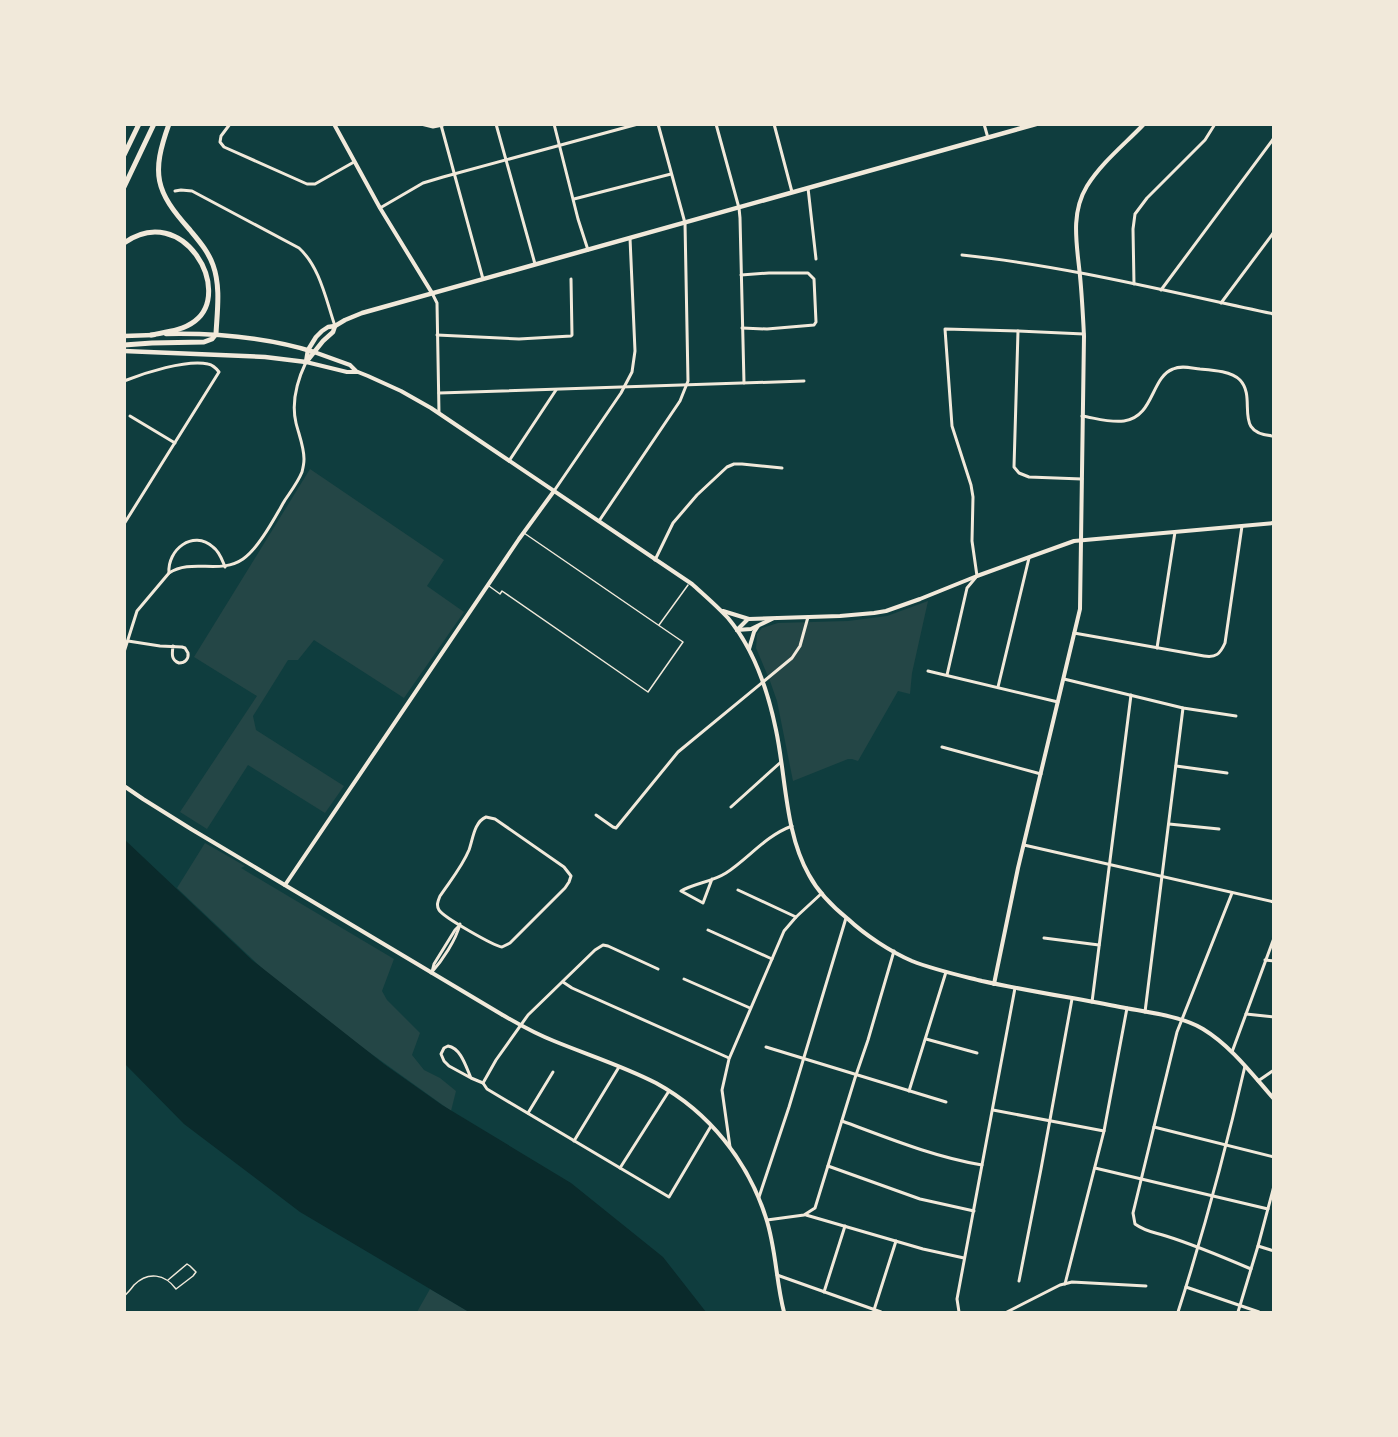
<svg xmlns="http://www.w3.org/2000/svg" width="1398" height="1437" viewBox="0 0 1398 1437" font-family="'Space Grotesk',sans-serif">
	<rect width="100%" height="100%" fill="#0f3d3e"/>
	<g fill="#244646">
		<polygon points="310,469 444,560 427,586 464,612 404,698 314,640 298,660 288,660 253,716 256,730 344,786 325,813 248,765 207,829 180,812 257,696 194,657"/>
		<polygon points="928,601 912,673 910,694 898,691 858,761 852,759 848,759 793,781 777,701 770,681 756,648 757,634 762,628 778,623 848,621 887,616"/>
		<polygon points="205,843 245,866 241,868 394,959 382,991 387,1000 420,1033 412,1055 424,1070 440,1078 456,1091 451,1111 359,1045 265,971 177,888"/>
		<polygon points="430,1289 469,1312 417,1312"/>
	</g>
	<polygon fill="#0a2a2b" points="124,839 252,960 384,1064 442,1105 571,1183 663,1257 706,1312 469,1312 300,1212 184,1124 125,1064"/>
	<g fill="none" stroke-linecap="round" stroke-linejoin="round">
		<g stroke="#f1e9da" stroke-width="1.5">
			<polyline points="489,586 500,594 502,591 648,692 683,642 524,533"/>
			<polyline points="659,625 688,585"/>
			<path d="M124,1296c4,-3 7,-7 10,-11 14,-14 31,-11 42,4l17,-13 3,-4 -6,-6 -3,-2 -19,16"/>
		</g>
		<g stroke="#f1e9da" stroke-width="3">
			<polyline points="230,124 221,136 220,142 224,147 307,184 315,184 354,162"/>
			<polyline points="421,124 433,127 443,125"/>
			<polyline points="496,124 535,264"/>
			<polyline points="554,124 578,219 588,250"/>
			<polyline points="716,124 739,208 740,218 744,383"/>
			<polyline points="774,124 792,192"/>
			<polyline points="984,124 988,138"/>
			<polyline points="441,125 483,279"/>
			<polyline points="808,188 816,259"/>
			<path d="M175,191l6,-1 11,1 107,57c21,19 27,52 36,78"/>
			<polyline points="574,199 671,174"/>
			<polyline points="380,208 423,183 443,177 638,124"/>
			<path d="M962,255c105,11 208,37 312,59"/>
			<polyline points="741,275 769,273 808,273 814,279 816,322 814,325 767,329 742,328"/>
			<polyline points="1134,284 1133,229 1135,214 1147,198 1205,140 1215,124"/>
			<polyline points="1161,290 1274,138"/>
			<polyline points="432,293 437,303 439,413"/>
			<polyline points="1221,303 1274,232"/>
			<polyline points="1018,331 1014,467 1019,473 1029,477 1082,479"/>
			<polyline points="437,335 519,339 571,336 572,335 571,279"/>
			<path d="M124,381c20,-8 63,-22 84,-17 5,1 8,4 11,8l-95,152"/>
			<polyline points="439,393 804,381"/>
			<polyline points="130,416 175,443"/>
			<path d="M1082,416c13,2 28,7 42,5 30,-4 27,-44 49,-52 8,-4 18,-1 27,0 12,1 31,2 40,11 18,19 -9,54 34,56"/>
			<polyline points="509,461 556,390"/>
			<polyline points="554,491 621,393 632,372 635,351 630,238"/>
			<polyline points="599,521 680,401 688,381 685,223 658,124"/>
			<polyline points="655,560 673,523 697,495 727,467 734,464 742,464 782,468"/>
			<path d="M169,573c-2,-23 24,-44 44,-26 7,5 9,13 12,20"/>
			<path d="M1074,633l130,23c12,2 16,-2 21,-13l17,-117"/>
			<path d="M128,641l32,5 22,1 3,1 3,5c1,6 -3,10 -9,10 -8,-3 -7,-9 -6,-17"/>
			<polyline points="1157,648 1175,532"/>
			<path d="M124,652l13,-41 32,-38c23,-15 51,2 74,-14 16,-11 32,-42 42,-59 6,-9 13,-18 17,-28 1,-4 2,-9 2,-13 0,-12 -5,-24 -8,-36 -5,-21 1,-42 10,-61"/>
			<polyline points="928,671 1058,702"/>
			<polyline points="947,675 967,588 977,576 972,541 973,497 971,485 952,426 945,329 1018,331 1084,334"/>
			<polyline points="1064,679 1183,708 1236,716"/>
			<polyline points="998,687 1029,558"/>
			<polyline points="942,747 1041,774"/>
			<polyline points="1176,766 1227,773"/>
			<polyline points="731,807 781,762"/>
			<polyline points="596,815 613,827 616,828 678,752 792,658 800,646 808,617"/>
			<path d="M486,817l9,2 69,48 7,9 -2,6 -4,6 -55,55 -8,4c-8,-1 -59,-30 -63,-37 -3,-5 -1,-9 1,-14 10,-15 22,-29 29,-46 4,-11 5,-28 17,-33z"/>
			<polyline points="1169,824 1219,829"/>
			<polyline points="1024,845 1274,902"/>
			<path d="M712,879l-9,24 -22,-12c14,-8 31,-9 45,-18 23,-15 39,-37 66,-47"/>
			<polyline points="738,890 796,917"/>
			<path d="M1232,893l-55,139 -44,181 2,11c11,8 19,8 31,12 29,9 57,21 85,33"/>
			<polyline points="708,930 772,959"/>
			<polyline points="1044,938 1099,945"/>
			<polyline points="1265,960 1274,961"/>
			<polyline points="658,969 608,946 603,945 595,950 528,1015 496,1060 483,1083 487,1089 669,1197 711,1126"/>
			<polyline points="432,972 434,964 455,930 459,926"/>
			<path d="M431,973c11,-12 25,-33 29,-49"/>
			<polyline points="684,979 750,1008"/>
			<polyline points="563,982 572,988 729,1058"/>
			<polyline points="1092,1002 1131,695"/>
			<polyline points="1145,1012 1183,708"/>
			<polyline points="1246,1014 1274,1017"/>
			<polyline points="926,1039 977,1053"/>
			<polyline points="766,1047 946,1102"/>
			<polyline points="1232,1052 1274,938"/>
			<path d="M471,1078l-22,-12 -5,-5 -3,-7 3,-6 4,-2c13,2 18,21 23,32l12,5"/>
			<polyline points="1258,1081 1274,1070"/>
			<polyline points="909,1091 946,972"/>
			<polyline points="993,1110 1104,1131"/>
			<polyline points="528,1113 553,1072"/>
			<path d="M842,1121c46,17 92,36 140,44"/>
			<polyline points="1154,1127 1274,1157"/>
			<polyline points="574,1141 619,1067"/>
			<polyline points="730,1147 722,1090 729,1059 784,931 796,917 822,893"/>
			<polyline points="828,1166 920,1199 974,1211"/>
			<polyline points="620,1168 669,1091"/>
			<polyline points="1095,1168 1268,1209"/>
			<polyline points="759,1197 789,1107 846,918"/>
			<polyline points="806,1215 923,1249 964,1258"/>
			<polyline points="767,1220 804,1215 815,1208 855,1078 868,1040 894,951"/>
			<polyline points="1258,1246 1274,1251"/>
			<polyline points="777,1275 881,1312"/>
			<polyline points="1019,1281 1041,1169 1072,999"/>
			<polyline points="1065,1284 1104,1131 1127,1008"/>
			<polyline points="1186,1287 1259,1312"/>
			<polyline points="824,1292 845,1226"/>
			<polyline points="874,1310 896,1241"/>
			<polyline points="959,1312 957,1299 1015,988"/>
			<polyline points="1007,1312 1060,1285 1072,1282 1146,1286"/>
			<path d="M1178,1312c26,-81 48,-163 67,-246"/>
			<polyline points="1238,1312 1258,1246 1274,1186"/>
		</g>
		<g stroke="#f1e9da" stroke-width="4">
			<polyline points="334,124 380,208 432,293"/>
			<polyline points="285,885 519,539 554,491"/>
			<path d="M994,984l24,-116 62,-259 4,-273c-1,-20 -2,-40 -4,-60 -3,-31 -10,-62 7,-90 15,-24 38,-42 57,-62"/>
		</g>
		<g stroke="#f1e9da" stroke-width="4">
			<polyline points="314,352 350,365 357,372"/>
			<path d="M306,362l41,10h11l10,4 33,15 30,17 261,176c12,11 25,22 36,34 26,31 40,73 48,112 10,47 9,103 33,145 9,17 24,32 39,44 17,16 43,33 64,42 23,9 46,14 70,20 46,10 92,17 138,26 25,5 62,9 83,22 28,17 49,45 71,70"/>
			<polyline points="723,611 749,619 840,616 874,613 886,611 920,599 977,576 1074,541 1274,523"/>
			<polyline points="737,630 751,629 772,619"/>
			<polyline points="737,630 748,619"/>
			<polyline points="749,649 754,632 758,626"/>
			<path d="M124,786l19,13 48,30 310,185c17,10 35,20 53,27 34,14 69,25 102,42 53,29 92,78 110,135 10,30 10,64 18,94"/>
		</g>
		<g stroke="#f1e9da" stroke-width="4.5">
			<path d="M166,334c50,-1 100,3 148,18"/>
			<polyline points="124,336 154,335"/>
			<polyline points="124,351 265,357 306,362"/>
			<polyline points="307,361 323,341 333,332 335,326"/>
			<polyline points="306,362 308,350 316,337 322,331 328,327 335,326 345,320 362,313 1036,124"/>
		</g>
		<g stroke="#f1e9da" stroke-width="5">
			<polyline points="124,155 139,124"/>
			<polyline points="124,187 154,124"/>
			<path d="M124,243c59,-42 110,48 71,78 -13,10 -29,11 -44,14"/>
			<path d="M124,345l28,-2 52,-1 8,-3 4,-5c1,-22 5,-47 -3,-69 -5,-14 -14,-24 -23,-35 -35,-39 -39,-56 -21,-106"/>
		</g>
	</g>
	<rect width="1398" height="1437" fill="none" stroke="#f1e9da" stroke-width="252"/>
</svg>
